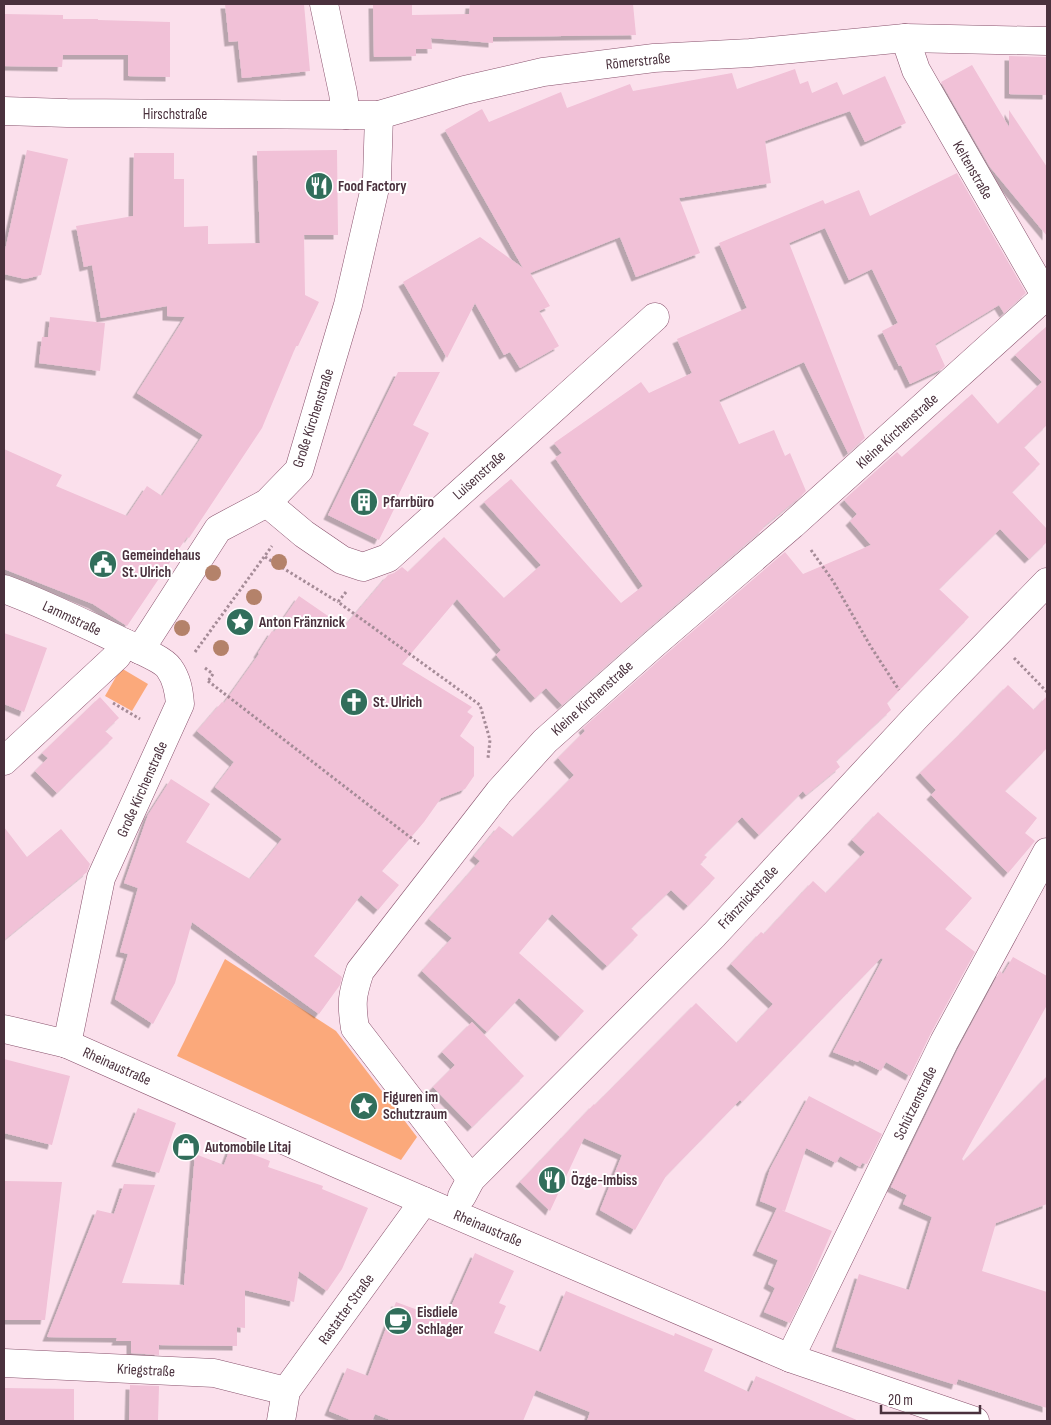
<svg xmlns="http://www.w3.org/2000/svg" width="1051" height="1425" viewBox="0 0 1051 1425" font-family="'Sofia Sans Condensed',sans-serif">
	<defs>
		<filter id="shadow"><feDropShadow dx="-4.5" dy="4.5" stdDeviation="0" flood-color="#0004"/></filter>
	</defs>
	<rect width="100%" height="100%" fill="#fbe0ec"/>
	<g fill="#fba97b">
		<polygon points="121,668 148,684 132,711 105,696"/>
		<polygon points="225,959 336,1031 417,1137 401,1160 177,1056"/>
	</g>
	<g fill="#f1c1d7" filter="url(#shadow)">
		<polygon points="225,4 304,4 310,71 242,78 238,41 229,42"/>
		<polygon points="373,4 412,4 412,15 469,14 470,4 633,4 636,35 493,37 493,43 431,38 432,49 416,49 416,56 374,57"/>
		<polygon points="4,14 63,15 63,19 98,19 98,20 170,22 170,77 128,76 128,55 63,55 62,67 4,66"/>
		<polygon points="1009,56 1047,57 1047,95 1009,94"/>
		<polygon points="972,65 1009,127 1009,110 1047,167 1047,236 990,167 941,82"/>
		<polygon points="795,69 800,84 808,81 812,93 837,82 843,95 885,76 906,123 865,142 850,111 765,141 771,183 679,198 700,253 636,277 620,237 530,273 550,306 539,311 559,346 520,368 510,352 504,355 475,303 447,358 403,282 480,237 523,268 445,130 482,109 489,122 561,92 567,108 630,84 633,91 732,73 737,89"/>
		<polygon points="27,150 68,159 41,275 25,279 4,274 4,255"/>
		<polygon points="337,150 338,235 304,235 305,295 319,302 298,346 296,346 262,428 189,538 187,537 127,626 93,604 4,569 4,449 62,475 56,486 127,516 147,486 162,496 203,435 137,393 185,317 167,316 167,306 101,318 92,265 84,267 76,226 133,216 134,153 174,153 174,179 184,179 184,227 208,226 208,244 260,243 257,151"/>
		<polygon points="957,173 1026,293 1004,313 999,305 935,344 945,366 942,369 910,384 901,365 899,366 882,331 898,323 872,269 849,280 825,228 789,243 865,438 848,453 804,362 719,400 739,444 774,430 785,456 790,453 806,491 800,497 763,527 764,528 644,632 562,705 546,688 535,698 496,655 501,650 457,599 402,664 472,707 467,712 473,716 460,736 474,747 474,776 465,789 441,798 424,822 382,871 399,885 378,910 361,895 314,956 342,977 340,985 319,1014 192,922 175,983 153,1024 115,999 128,954 120,952 138,888 124,883 148,815 171,779 210,804 186,842 250,879 282,839 215,787 234,762 197,731 222,702 224,703 259,654 258,653 272,631 274,632 299,596 344,627 388,575 394,573 402,567 408,572 444,537 504,598 541,565 484,502 511,479 621,603 643,586 555,458 562,453 554,443 641,382 649,393 692,373 677,339 747,308 719,243 823,200 825,204 859,190 870,216"/>
		<polygon points="50,317 105,323 100,371 39,363 42,337 48,337"/>
		<polygon points="1047,326 1047,425 1024,447 1040,464 1012,492 1047,529 1047,542 1029,559 1000,529 939,589 969,617 887,703 891,710 836,761 840,767 806,795 803,791 759,835 742,817 704,855 707,857 700,864 715,878 688,906 671,890 631,928 638,935 607,966 552,914 519,953 584,1011 560,1037 519,998 487,1032 422,971 452,938 429,919 480,861 474,856 499,826 513,837 574,775 558,758 585,731 583,728 664,656 785,552 803,574 871,545 850,521 857,514 844,500 897,452 902,457 972,394 998,424 1042,382 1015,355"/>
		<polygon points="398,372 440,372 413,425 429,433 395,502 397,503 379,540 328,515"/>
		<polygon points="4,633 47,648 24,712 4,704"/>
		<polygon points="1008,685 1034,710 1047,696 1047,748 1005,791 1037,818 1025,833 1035,841 1008,873 931,795 936,790 920,773 963,731"/>
		<polygon points="100,697 119,718 105,731 113,738 57,793 35,771 48,758 42,753"/>
		<polygon points="878,812 972,898 945,929 975,952 930,1035 910,1076 886,1062 881,1071 859,1060 858,1062 833,1052 883,959 881,958 742,1102 740,1100 666,1176 635,1230 600,1210 622,1155 584,1138 550,1211 520,1182 594,1104 595,1105 696,1003 737,1043 773,1004 731,964 761,932 764,934 813,881 826,893 865,852 852,840"/>
		<polygon points="4,827 27,857 61,829 90,864 87,872 4,940"/>
		<polygon points="1013,957 1047,976 1047,1005 962,1159 964,1161 1047,1076 1047,1204 996,1223 982,1271 1047,1292 1047,1408 958,1379 956,1385 836,1347 859,1274 909,1290 932,1217 903,1204 907,1195 891,1187 958,1049 1000,971 1003,974"/>
		<polygon points="472,1022 524,1076 472,1127 433,1087 455,1065 442,1052"/>
		<polygon points="4,1059 70,1076 52,1145 4,1133"/>
		<polygon points="809,1096 882,1134 867,1164 862,1163 860,1167 840,1156 836,1163 806,1148 785,1211 779,1209 832,1231 810,1282 790,1323 764,1312 775,1288 768,1284 778,1260 757,1251 777,1208 760,1201 770,1169"/>
		<polygon points="138,1108 176,1123 159,1173 116,1162"/>
		<polygon points="231,1146 270,1161 268,1167 323,1186 322,1189 368,1208 342,1269 327,1291 299,1271 294,1302 245,1290 245,1328 237,1327 237,1346 159,1345 159,1355 131,1353 131,1341 116,1341 117,1338 47,1337 97,1210 114,1214 124,1184 155,1185 122,1283 184,1285 195,1154 224,1165"/>
		<polygon points="4,1181 62,1182 45,1320 4,1320"/>
		<polygon points="475,1253 514,1271 499,1303 506,1306 494,1333 541,1352 566,1291 674,1336 675,1333 713,1349 704,1371 749,1392 756,1376 859,1421 587,1421 590,1412 536,1390 523,1421 393,1421 375,1414 372,1421 353,1421 329,1411 347,1368 368,1376 396,1302 445,1320"/>
		<polygon points="130,1385 159,1386 158,1421 129,1421"/>
		<polygon points="4,1388 74,1389 74,1421 4,1421"/>
	</g>
	<g fill="none" stroke-linecap="round" stroke-linejoin="round">
		<defs>
			<g id="minor">
				<polyline points="324,4 343,93 346,115 379,115 465,90 543,72 654,58 750,53 905,38 1047,41"/>
				<polyline points="905,38 916,70 1047,298"/>
				<polyline points="4,111 67,113 346,115"/>
				<polyline points="267,503 304,534 342,560 363,567 388,558 655,317"/>
				<path d="M4,589c41,15 79,34 119,53 10,5 40,17 46,26 8,11 10,23 11,36l-79,174 -34,166"/>
				<polyline points="140,650 218,529 267,503 299,470 348,305 377,179 379,115"/>
				<polyline points="4,761 117,656 125,643"/>
				<polyline points="4,1029 67,1044 340,1165 790,1358 975,1421"/>
				<path d="M471,1179l-116,-151c-4,-25 -3,-33 5,-57l139,-179 46,-51 109,-97 138,-119 255,-230"/>
				<polyline points="462,1196 471,1179 714,935 916,717 1047,582"/>
				<polyline points="790,1358 944,1042 1047,852"/>
				<polyline points="4,1363 214,1373 286,1391"/>
				<polyline points="281,1421 286,1391 424,1201"/>
			</g>
		</defs>
		<use href="#minor" stroke="#89526d" stroke-width="29"/>
		<g stroke="#a58b97" stroke-width="3" stroke-dasharray="2.5 2.5" stroke-linecap="butt">
			<polyline points="811,550 833,581 871,647 899,690"/>
			<polyline points="265,557 338,602"/>
			<polyline points="346,592 338,602 480,705 490,740 488,758"/>
			<polyline points="195,652 272,546"/>
			<polyline points="1014,658 1047,692"/>
			<polyline points="205,668 213,674 208,681"/>
			<polyline points="208,681 419,844"/>
			<polyline points="113,703 140,719"/>
		</g>
		<use href="#minor" stroke="#fff" stroke-width="28"/>
	</g>
	<g fill="#b4826a">
		<circle cx="279" cy="562" r="8"/>
		<circle cx="213" cy="573" r="8"/>
		<circle cx="254" cy="597" r="8"/>
		<circle cx="182" cy="628" r="8"/>
		<circle cx="221" cy="648" r="8"/>
	</g>
	<defs>
		<symbol id="restaurant-disc" viewBox="-11 -11 22 22"><circle r="9.5" fill="#316e5b" stroke="#fff"/><path d="M-5-6h1v4h1v-4h1v4h1v-4h1v5L-1.5 .5V6h-2V.5L-5-1ZM5-6V6H3V1.5H1.5Q1.5-4 5-6Z" fill="#fff"/></symbol>
		<symbol id="building-disc" viewBox="-11 -11 22 22"><circle r="9.5" fill="#316e5b" stroke="#fff"/><path d="M-4-6H4V6H1V3H-1V6H-4ZM-2.5-4.3h1.7v1.8h-1.7ZM.8-4.3h1.7v1.8H.8ZM-2.5-1h1.7V.8h-1.7ZM.8-1h1.7V.8H.8Z" fill="#fff"/></symbol>
		<symbol id="civic-disc" viewBox="-11 -11 22 22"><circle r="9.5" fill="#316e5b" stroke="#fff"/><path d="M-.6-6.5H3V-4.5H.6V-3L4-1V1h2V6H-6V1h2V-1L-.6-3ZM-1.2 2.5V6h2.4V2.5Z" fill="#fff"/></symbol>
		<symbol id="sight-disc" viewBox="-11 -11 22 22"><circle r="9.5" fill="#316e5b" stroke="#fff"/><path d="M0-6L1.8-2.2L6-1.7L2.9 1.2L3.7 5.4L0 3.3L-3.7 5.4L-2.9 1.2L-6-1.7L-1.8-2.2Z" fill="#fff"/></symbol>
		<symbol id="church-disc" viewBox="-11 -11 22 22"><circle r="9.5" fill="#316e5b" stroke="#fff"/><path d="M-1.2-6h2.4v3.5h3.3v2.4h-3.3V6h-2.4V-.1h-3.3v-2.4h3.3Z" fill="#fff"/></symbol>
		<symbol id="shop-disc" viewBox="-11 -11 22 22"><circle r="9.5" fill="#316e5b" stroke="#fff"/><path d="M-5-2.5h2.3a2.7 3.5 0 0 1 5.4 0H5L5.5 6h-11ZM-1.5-2.5h3a1.5 2.3 0 0 0-3 0Z" fill="#fff"/></symbol>
		<symbol id="cafe-disc" viewBox="-11 -11 22 22"><circle r="9.5" fill="#316e5b" stroke="#fff"/><path d="M-5.5-4.5H6V0H3Q3 3.5 0 3.5H-2.5Q-5.5 3.5-5.5 0ZM3-3.2v2h1.7v-2ZM-6 4.5H4V6H-6Z" fill="#fff"/></symbol>
	</defs>
	<g fill-rule="evenodd">
		<use href="#restaurant-disc" x="303" y="170" width="32" height="32"/>
		<use href="#building-disc" x="348" y="486" width="32" height="32"/>
		<use href="#civic-disc" x="87" y="548" width="32" height="32"/>
		<use href="#sight-disc" x="224" y="606" width="32" height="32"/>
		<use href="#church-disc" x="338" y="686" width="32" height="32"/>
		<use href="#sight-disc" x="348" y="1090" width="32" height="32"/>
		<use href="#shop-disc" x="170" y="1131" width="32" height="32"/>
		<use href="#restaurant-disc" x="536" y="1164" width="32" height="32"/>
		<use href="#cafe-disc" x="382" y="1305" width="32" height="32"/>
	</g>
	<g text-anchor="middle" stroke-width="4" stroke-linejoin="round" paint-order="stroke">
		<g font-size="15" fill="#4a313d" stroke="#fff">
			<text transform="translate(638 61) rotate(-6)" y="5">Römerstraße</text>
			<text x="175" y="119">Hirschstraße</text>
			<text transform="translate(973 170) rotate(60)" y="5">Keltenstraße</text>
			<text transform="translate(313 418) rotate(-72)" y="5">Große Kirchenstraße</text>
			<text transform="translate(897 431) rotate(-42)" y="5">Kleine Kirchenstraße</text>
			<text transform="translate(479 475) rotate(-42)" y="5">Luisenstraße</text>
			<text transform="translate(72 618) rotate(25)" y="5">Lammstraße</text>
			<text transform="translate(592 698) rotate(-42)" y="5">Kleine Kirchenstraße</text>
			<text transform="translate(142 789) rotate(-66)" y="5">Große Kirchenstraße</text>
			<text transform="translate(748 897) rotate(-47)" y="5">Fränznickstraße</text>
			<text transform="translate(117 1066) rotate(24)" y="5">Rheinaustraße</text>
			<text transform="translate(915 1103) rotate(-64)" y="5">Schützenstraße</text>
			<text transform="translate(488 1228) rotate(23)" y="5">Rheinaustraße</text>
			<text transform="translate(346 1309) rotate(-54)" y="5">Rastatter Straße</text>
			<text transform="translate(146 1370) rotate(3)" y="5">Kriegstraße</text>
		</g>
		<g font-size="15" font-weight="bold" fill="#4a313d" stroke="#fff" text-anchor="start">
			<text x="338" y="191">Food Factory</text>
			<text x="383" y="507">Pfarrbüro</text>
			<text x="122" y="560">Gemeindehaus<tspan x="122" dy="17">St. Ulrich</tspan></text>
			<text x="259" y="627">Anton Fränznick</text>
			<text x="373" y="707">St. Ulrich</text>
			<text x="383" y="1102">Figuren im<tspan x="383" dy="17">Schutzraum</tspan></text>
			<text x="205" y="1152">Automobile Litaj</text>
			<text x="571" y="1185">Özge-Imbiss</text>
			<text x="417" y="1317">Eisdiele<tspan x="417" dy="17">Schlager</tspan></text>
		</g>
	</g>
	<rect width="1051" height="1425" fill="none" stroke="#4a313d" stroke-width="10"/>
	<path d="M881 1405v8h99v-8" fill="none" stroke="#4a313d" stroke-width="2.5"/>
	<text x="888" y="1405" font-size="15" fill="#4a313d" stroke="#ffffff" stroke-width="4" paint-order="stroke">20 m</text>
</svg>
